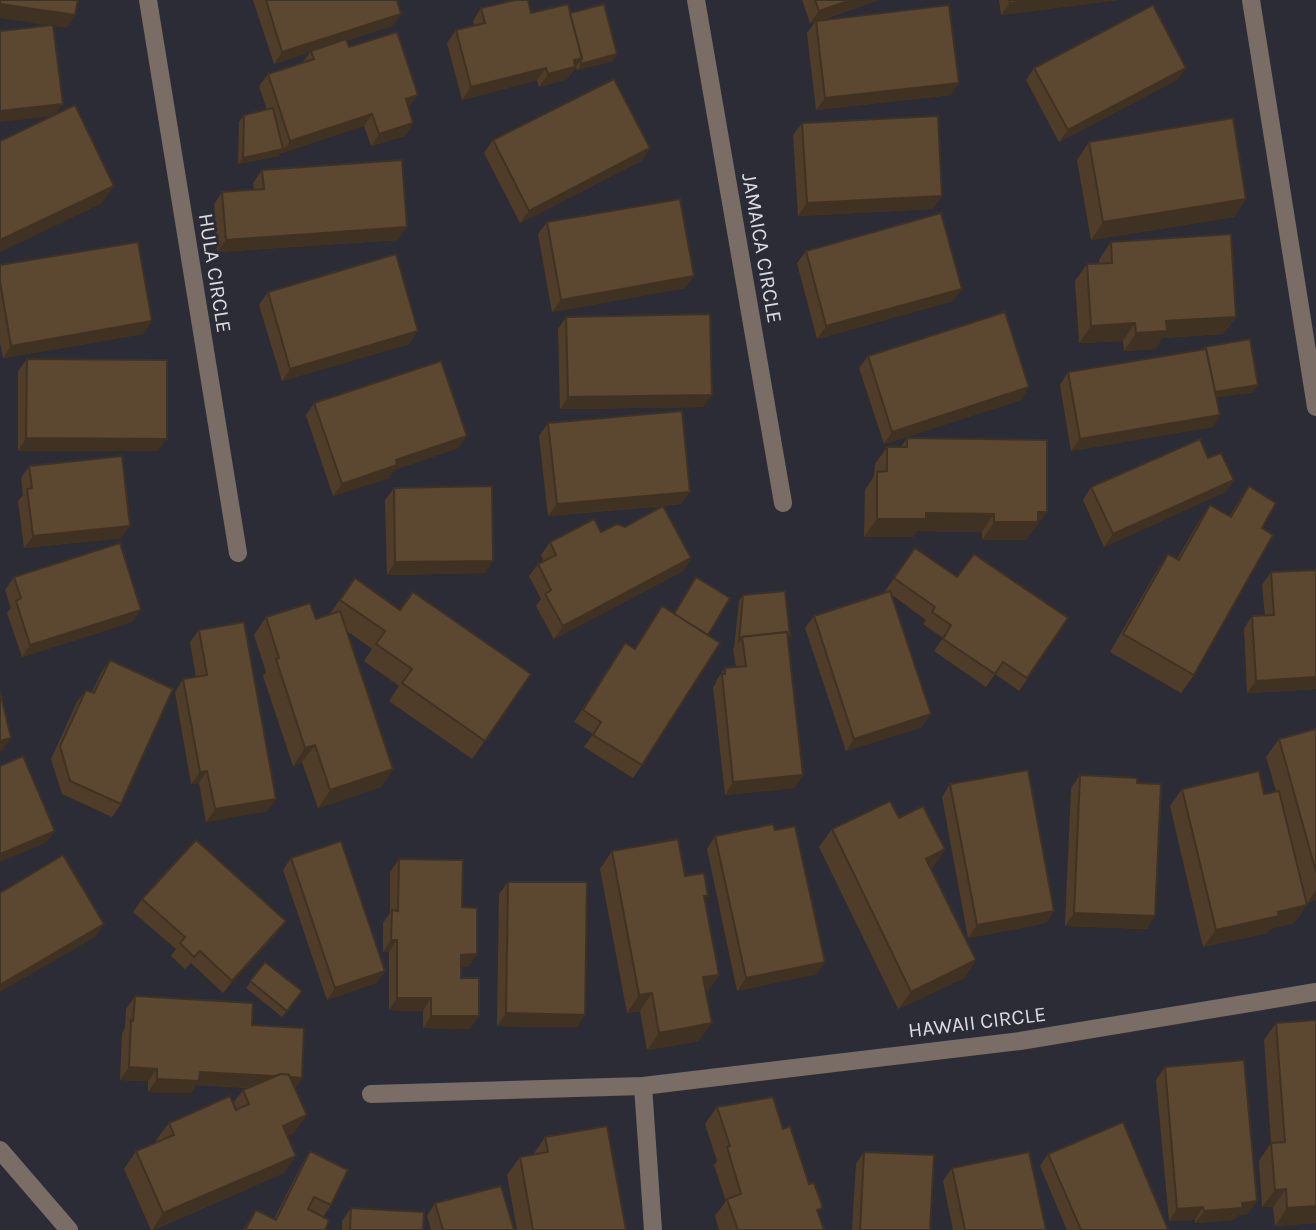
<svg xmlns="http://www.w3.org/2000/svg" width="1316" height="1230" viewBox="0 0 1316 1230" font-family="Karla,sans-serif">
	<rect width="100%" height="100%" fill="#2c2c37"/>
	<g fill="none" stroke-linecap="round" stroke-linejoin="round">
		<g stroke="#7a6d66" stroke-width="18">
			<polyline points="148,0 238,553"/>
			<polyline points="696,0 783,503"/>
			<polyline points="1251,0 1316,407"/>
			<polyline points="643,1086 653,1230"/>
			<polyline points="371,1094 643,1086 1020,1041 1316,992"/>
			<polyline points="0,1150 69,1230"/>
		</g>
	</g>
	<g fill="#4f3d2a">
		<polygon points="253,0 397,0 401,14 392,26 346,41 349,47 418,95 408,107 413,123 405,136 371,146 364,126 281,153 281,152 278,156 238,164 239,122 244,115 267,110 259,86 268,74 303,62 310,52 274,64"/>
		<polygon points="802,0 879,0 818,21 959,83 950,95 816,110 807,33 815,22 810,23"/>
		<polygon points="999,0 1117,0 1001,15"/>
		<polygon points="481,8 531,13 570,13 617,54 613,61 577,70 576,67 567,79 539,87 537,80 462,100 447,43 456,30 474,26 473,21"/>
		<polygon points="1034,68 1177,80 1059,142 1026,80"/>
		<polygon points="802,123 933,209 798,216 793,135"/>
		<polygon points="493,140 650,148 641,161 520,223 484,153"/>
		<polygon points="1089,142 1246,199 1234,217 1091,240 1077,160"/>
		<polygon points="262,170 398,240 217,252 214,204 222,192 254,189 253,183"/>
		<polygon points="547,222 685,288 552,312 538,234"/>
		<polygon points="1111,242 1236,317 1223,334 1162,338 1155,349 1124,351 1123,341 1079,343 1075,281 1087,264 1099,263 1099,260"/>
		<polygon points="806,251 953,301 817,339 797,263"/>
		<polygon points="0,265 152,321 143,334 3,358 0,343"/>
		<polygon points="268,292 409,344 282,381 259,305"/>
		<polygon points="566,317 703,407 560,409 558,329"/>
		<polygon points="1204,347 1253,392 1217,397 1220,415 1212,427 1071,451 1060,385 1068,372 1202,349"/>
		<polygon points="868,356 1021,400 884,444 859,368"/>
		<polygon points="27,359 158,451 18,451 18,371"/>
		<polygon points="314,403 458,448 394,470 389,478 333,496 306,415"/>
		<polygon points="548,423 681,504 663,506 691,558 683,571 554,639 536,606 541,599 529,576 538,564 544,561 541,555 550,542 625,527 663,506 548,516 539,436"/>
		<polygon points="907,438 1035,529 1033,529 1026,540 982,540 982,532 917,531 913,537 864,537 865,490 874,476 875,464 887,447 901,447"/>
		<polygon points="1208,458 1234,480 1225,492 1104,547 1083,500 1091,487"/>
		<polygon points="29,466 121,538 24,548 18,501 23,495 21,478"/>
		<polygon points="1249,486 1262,528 1194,675 1181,693 1110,652 1156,572 1168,554 1177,559 1198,523 1210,505 1230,516 1237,504"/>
		<polygon points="394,488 485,573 387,575 385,500"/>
		<polygon points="915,548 957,577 1068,618 1019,691 995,674 986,687 934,651 943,638 923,624 926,620 892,595 922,727 846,751 805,628 814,616 887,592 885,591"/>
		<polygon points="1271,572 1316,689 1247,693 1244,629 1252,616 1265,616 1262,585"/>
		<polygon points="14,577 132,622 22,657 7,613 11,608 5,590"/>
		<polygon points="355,578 400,610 531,674 472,759 389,701 399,686 364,661 372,649 347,631 393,769 381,787 318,808 302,762 293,766 263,676 266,672 254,635 266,617 316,619 329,615"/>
		<polygon points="743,595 788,638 803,775 794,788 725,795 713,687 716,683 716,681 725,668 736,667 733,649 734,648 739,601"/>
		<polygon points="662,606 708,635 642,765 633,778 584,747 593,734 574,722 625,643 634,649"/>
		<polygon points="199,630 276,799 267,811 206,822 199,783 191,784 175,692 183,679 196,677 190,642"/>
		<polygon points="110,660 121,804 112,817 62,794 51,759 77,702 86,690 92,692 101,673"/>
		<polygon points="1316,729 1316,900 1307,903 1299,871 1307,905 1294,923 1270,929 1267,933 1203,947 1170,806 1182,789 1264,794 1276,791 1266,757 1279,739"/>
		<polygon points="1080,775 1147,929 1065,926 1071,788"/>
		<polygon points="950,784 1054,911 1046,923 968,938 942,797"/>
		<polygon points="899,818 945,849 933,867 931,868 976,960 964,978 898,1009 819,847 832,829"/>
		<polygon points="775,830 825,962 816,974 737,991 707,849 715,836"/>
		<polygon points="612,851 685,876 705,900 719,975 706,993 699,1041 647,1050 640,1011 627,1013 600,869"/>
		<polygon points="291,858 385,971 376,983 327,1000 283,870"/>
		<polygon points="399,859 462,907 477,954 468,967 461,967 461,978 470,1029 423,1028 423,1011 389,1010 389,952 383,952 383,923 390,913 390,872"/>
		<polygon points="508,882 577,1027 497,1026 499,894"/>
		<polygon points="142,899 286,921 277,933 223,993 191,963 185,969 171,956 176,949 133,912"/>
		<polygon points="265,962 302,991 282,1017 246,988"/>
		<polygon points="135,996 252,1025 302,1078 295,1088 294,1133 287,1136 284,1173 153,1230 151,1230 124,1169 136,1151 157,1142 156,1140 169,1123 233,1103 243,1090 248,1088 196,1085 191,1093 148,1092 148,1081 120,1080 122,1033 125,1028 126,1009"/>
		<polygon points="1316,1020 1316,1223 1275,1226 1273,1207 1262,1207 1259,1161 1271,1143 1264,1040 1276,1023"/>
		<polygon points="1165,1067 1248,1214 1238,1215 1234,1220 1195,1223 1195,1220 1169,1221 1156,1080"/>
		<polygon points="717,1107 783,1129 819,1214 824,1230 719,1230 715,1216 726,1201 714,1165 717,1161 705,1124"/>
		<polygon points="545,1137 626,1230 517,1230 507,1175 520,1157 533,1155"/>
		<polygon points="310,1151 331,1205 323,1217 325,1230 243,1230 256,1210 274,1219 302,1164"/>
		<polygon points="864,1152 930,1230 852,1230 856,1164"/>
		<polygon points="1048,1154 1168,1229 1167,1230 1067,1230 1040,1166"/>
		<polygon points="952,1168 1046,1230 953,1230 943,1181"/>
		<polygon points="435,1203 514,1230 431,1230 427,1216"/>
		<polygon points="351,1208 423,1230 342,1230 342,1221"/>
	</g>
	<g fill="#403222">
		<polygon points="851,0 879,0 810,23 819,11"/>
		<polygon points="1031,0 1117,0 1001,15 1010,3"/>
		<polygon points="0,4 75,15 67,28 0,18"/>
		<polygon points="401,14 392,26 312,52 311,51 310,52 274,64 282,52"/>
		<polygon points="617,54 613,61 577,70 581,64"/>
		<polygon points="582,58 567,79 539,87 548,74 574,60"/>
		<polygon points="546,68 537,80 462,100 471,87"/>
		<polygon points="1186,68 1177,80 1059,142 1068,130"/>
		<polygon points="959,83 950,95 816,110 825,98"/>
		<polygon points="418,95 409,107 397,111 406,99"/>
		<polygon points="63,104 54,116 0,122 0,111"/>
		<polygon points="372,114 364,126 281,153 290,141"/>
		<polygon points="413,123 405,136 371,146 379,134"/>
		<polygon points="650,148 641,161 520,223 529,211"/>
		<polygon points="283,149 278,156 238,164 243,158"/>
		<polygon points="114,186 101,204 0,252 0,240"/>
		<polygon points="942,196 933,209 798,216 807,203"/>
		<polygon points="1246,199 1234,217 1091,240 1103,222"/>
		<polygon points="407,227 398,240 217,252 226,240"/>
		<polygon points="694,276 685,288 552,312 561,300"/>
		<polygon points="962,289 953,301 817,339 826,326"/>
		<polygon points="1236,317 1223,334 1162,338 1155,349 1124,351 1136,333 1166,321"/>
		<polygon points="152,321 143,334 3,358 11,346"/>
		<polygon points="1135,323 1123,341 1079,343 1091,326"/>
		<polygon points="418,331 409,344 282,381 290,369"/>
		<polygon points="1258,385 1253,392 1207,399 1212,393"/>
		<polygon points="1029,387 1021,400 884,444 892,432"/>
		<polygon points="712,395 703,407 560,409 568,397"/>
		<polygon points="1220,415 1212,427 1071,451 1080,439"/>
		<polygon points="467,436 458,448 394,470 389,478 333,496 342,484 396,460"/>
		<polygon points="26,438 167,439 158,451 18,451"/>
		<polygon points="1234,480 1225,492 1104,547 1113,534"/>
		<polygon points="690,492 681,504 548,516 557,504"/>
		<polygon points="1038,512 1047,512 1035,529 1033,529 1026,540 982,540 994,522"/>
		<polygon points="926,513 994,514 982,532 917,531 913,537 864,537 877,519"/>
		<polygon points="130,526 121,538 24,548 33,536"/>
		<polygon points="691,558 683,571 554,639 563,626"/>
		<polygon points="493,561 485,573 387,575 395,562"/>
		<polygon points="141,610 132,622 22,657 30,645"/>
		<polygon points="1316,677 1316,689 1247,693 1256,681"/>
		<polygon points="931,714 922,727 846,751 854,739"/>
		<polygon points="11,738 2,751 0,751 0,741"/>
		<polygon points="315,745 302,762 293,766 305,748"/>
		<polygon points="393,769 381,787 318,808 330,790"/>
		<polygon points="207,771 199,783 191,784 200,772"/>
		<polygon points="803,775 794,788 725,795 733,782"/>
		<polygon points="276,799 267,811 206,822 215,809"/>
		<polygon points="55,831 46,843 0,862 0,854"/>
		<polygon points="945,849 933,867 914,876 926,859"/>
		<polygon points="1316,890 1316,900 1307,903"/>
		<polygon points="1307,905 1294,923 1270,929 1267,933 1203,947 1216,930"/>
		<polygon points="1054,911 1046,923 968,938 977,925"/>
		<polygon points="1074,913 1155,916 1147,929 1065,926"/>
		<polygon points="286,921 277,933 223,993 232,981"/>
		<polygon points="104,924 95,937 0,992 0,985"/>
		<polygon points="391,940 397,940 389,952 383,952"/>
		<polygon points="477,954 468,967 453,967 461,955"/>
		<polygon points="976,960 964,978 898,1009 911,992"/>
		<polygon points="825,962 816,974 737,991 746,978"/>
		<polygon points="385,971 376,983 327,1000 335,988"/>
		<polygon points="719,975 707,993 691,995 703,977"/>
		<polygon points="652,993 640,1011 627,1013 639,995"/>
		<polygon points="397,998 431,998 423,1011 389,1010"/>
		<polygon points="506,1013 585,1015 577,1027 497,1026"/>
		<polygon points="431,1016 479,1016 470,1029 423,1028"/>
		<polygon points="712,1023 699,1041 647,1050 659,1033"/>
		<polygon points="129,1067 157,1069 148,1081 120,1080"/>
		<polygon points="200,1072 302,1078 293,1090 196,1085 191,1093 148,1092 157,1079"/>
		<polygon points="307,1115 294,1133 270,1143 283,1126"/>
		<polygon points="296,1156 284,1173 152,1230 163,1213"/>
		<polygon points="1286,1189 1273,1207 1262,1207 1275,1190"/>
		<polygon points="1257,1201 1248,1214 1238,1215 1234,1220 1195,1223 1204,1211 1242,1203"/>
		<polygon points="1316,1206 1316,1223 1275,1226 1287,1208"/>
		<polygon points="1203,1207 1195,1220 1169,1221 1177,1209"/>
	</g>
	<g fill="#5c4731" stroke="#403222" stroke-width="2">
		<polygon points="0,0 78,0 75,15 0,4"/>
		<polygon points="266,0 397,0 401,14 282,52"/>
		<polygon points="515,0 528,0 531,13 568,4 582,58 574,60 575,67 548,74 546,68 471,87 456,30 485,23 481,8"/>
		<polygon points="815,0 851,0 819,11"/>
		<polygon points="1009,0 1031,0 1010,3"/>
		<polygon points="604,4 617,54 581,64 581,61 582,58 570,13"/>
		<polygon points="949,5 959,83 825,98 816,21"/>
		<polygon points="1153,5 1186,68 1068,130 1034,68"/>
		<polygon points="53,25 63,104 0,111 0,31"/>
		<polygon points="397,32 418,95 406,99 413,123 379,134 372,114 290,141 268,74 314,59 311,51 346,39 349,47"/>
		<polygon points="614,79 650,148 529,211 493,140"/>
		<polygon points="75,105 114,186 0,240 0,141"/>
		<polygon points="273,108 283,149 243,158 244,115"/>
		<polygon points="938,116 942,196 807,203 802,123"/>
		<polygon points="1233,118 1246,199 1103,222 1089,142"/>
		<polygon points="402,160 407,227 226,240 222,192 264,189 262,170"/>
		<polygon points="680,199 694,276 561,300 547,222"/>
		<polygon points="941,213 962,289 826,326 806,251"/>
		<polygon points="1231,234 1236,317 1166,321 1167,331 1136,333 1135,323 1091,326 1087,264 1112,263 1111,242"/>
		<polygon points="138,242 152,321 11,346 0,282 0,265"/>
		<polygon points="396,254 418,331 290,369 268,292"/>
		<polygon points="1005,312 1029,387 892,432 868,356"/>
		<polygon points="710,314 712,395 568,397 566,317"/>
		<polygon points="1250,339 1258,385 1215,392 1206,349 1204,349 1204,347"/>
		<polygon points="1206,349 1220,415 1080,439 1068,372"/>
		<polygon points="27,359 167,360 167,439 26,438"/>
		<polygon points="441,361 467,436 396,460 397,465 342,484 314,403"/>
		<polygon points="682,411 690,492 557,504 548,423"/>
		<polygon points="907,438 1047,440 1047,512 1038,512 1038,522 994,522 994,514 926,513 926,519 877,519 877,472 887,471 887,447 907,447"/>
		<polygon points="1200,439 1208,458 1221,453 1234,480 1113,534 1091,487"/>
		<polygon points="122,456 130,526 33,536 27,489 32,488 29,466"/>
		<polygon points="492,486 493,561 395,562 394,488"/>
		<polygon points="1249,486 1276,503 1262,528 1273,535 1194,675 1123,634 1168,554 1179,560 1210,505 1231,517"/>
		<polygon points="663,506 691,558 563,626 545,594 551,590 538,564 556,555 550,542 594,519 601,532 617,524 625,527"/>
		<polygon points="120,543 141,610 30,645 16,601 21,598 14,577"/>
		<polygon points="915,548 957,577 974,554 1068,618 1027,678 1003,662 995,674 943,639 951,625 932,612 935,607 894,578"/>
		<polygon points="1316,570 1316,677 1256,681 1252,616 1274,615 1271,572"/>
		<polygon points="696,577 730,598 708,635 674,614"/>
		<polygon points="355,578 400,610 413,592 531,674 485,741 402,683 412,669 376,644 385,631 340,600"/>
		<polygon points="785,591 790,636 788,636 787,632 742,637 739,641 743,595"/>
		<polygon points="890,591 931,714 854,739 814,616"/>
		<polygon points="310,603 316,619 340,611 393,769 330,790 315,745 305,748 276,659 279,658 266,617"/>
		<polygon points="662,606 720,643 642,765 593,735 601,722 583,710 625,643 635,649"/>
		<polygon points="244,622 276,799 215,809 207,771 200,772 183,679 207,675 199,630"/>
		<polygon points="787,632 803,775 733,782 722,674 725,674 725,668 746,666 742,637"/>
		<polygon points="110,660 173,689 121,804 70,781 60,746 86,690 94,693"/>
		<polygon points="0,691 11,738 0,741"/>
		<polygon points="1316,729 1316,872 1279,739"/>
		<polygon points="23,756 55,831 0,854 0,766"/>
		<polygon points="1028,770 1054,911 977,925 950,784"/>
		<polygon points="1259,771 1264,794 1279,791 1307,905 1278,912 1279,916 1216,930 1182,789"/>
		<polygon points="1080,775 1137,778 1137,783 1161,784 1155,916 1074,913"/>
		<polygon points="890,801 899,818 923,806 945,849 926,859 976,960 911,992 832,829"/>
		<polygon points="773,824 775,830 795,826 825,962 746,978 715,836"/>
		<polygon points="678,839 685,876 704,873 708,896 704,896 719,975 703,977 712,1023 659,1033 652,993 639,995 612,851"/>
		<polygon points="196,840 286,921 232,981 200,951 194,957 180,943 185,937 142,899"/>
		<polygon points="341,841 385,971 335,988 291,858"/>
		<polygon points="63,855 104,924 0,985 0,893"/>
		<polygon points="399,859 463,860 462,907 477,908 477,954 461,955 461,978 479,978 479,1016 431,1016 431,998 397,998 397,940 391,940 392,910 398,911"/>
		<polygon points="508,882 587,882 585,1015 506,1013"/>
		<polygon points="265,962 302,991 287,1011 250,981"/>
		<polygon points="135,996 253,1003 252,1025 304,1028 302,1078 290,1077 289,1075 281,1074 275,1076 200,1072 199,1081 157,1079 157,1069 129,1067 131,1020 133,1021"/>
		<polygon points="1316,1020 1316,1206 1287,1208 1286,1189 1275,1190 1271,1143 1285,1142 1276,1023"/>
		<polygon points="1244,1060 1257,1201 1242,1203 1243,1208 1204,1211 1203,1207 1177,1209 1165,1067"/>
		<polygon points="281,1074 289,1075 307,1115 283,1126 296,1156 163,1213 136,1151 174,1135 169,1123 230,1096 236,1110 249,1104 243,1090"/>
		<polygon points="773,1097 783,1129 790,1126 809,1184 814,1183 823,1208 817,1210 824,1230 738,1230 727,1199 741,1194 727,1147 730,1146 717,1107"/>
		<polygon points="1123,1122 1168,1229 1165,1230 1081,1230 1048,1154"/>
		<polygon points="607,1126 626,1230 533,1230 520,1157 548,1152 545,1137"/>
		<polygon points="310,1151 348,1170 331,1205 314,1197 308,1209 329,1220 325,1230 245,1230 256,1210 276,1220"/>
		<polygon points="864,1152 934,1155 930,1230 860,1230"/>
		<polygon points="1029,1152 1046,1230 965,1230 952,1168"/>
		<polygon points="501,1186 514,1230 443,1230 435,1203"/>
		<polygon points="351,1208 424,1212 423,1230 350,1230"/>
	</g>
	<g text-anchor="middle" stroke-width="6" stroke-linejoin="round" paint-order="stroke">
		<g font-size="21" fill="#dbdbe2" stroke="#2c2c37">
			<text transform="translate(762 248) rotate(80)" y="7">JAMAICA CIRCLE</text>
			<text transform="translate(215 273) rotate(81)" y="7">HULA CIRCLE</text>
			<text transform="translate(977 1022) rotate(-7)" y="7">HAWAII CIRCLE</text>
		</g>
	</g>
</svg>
